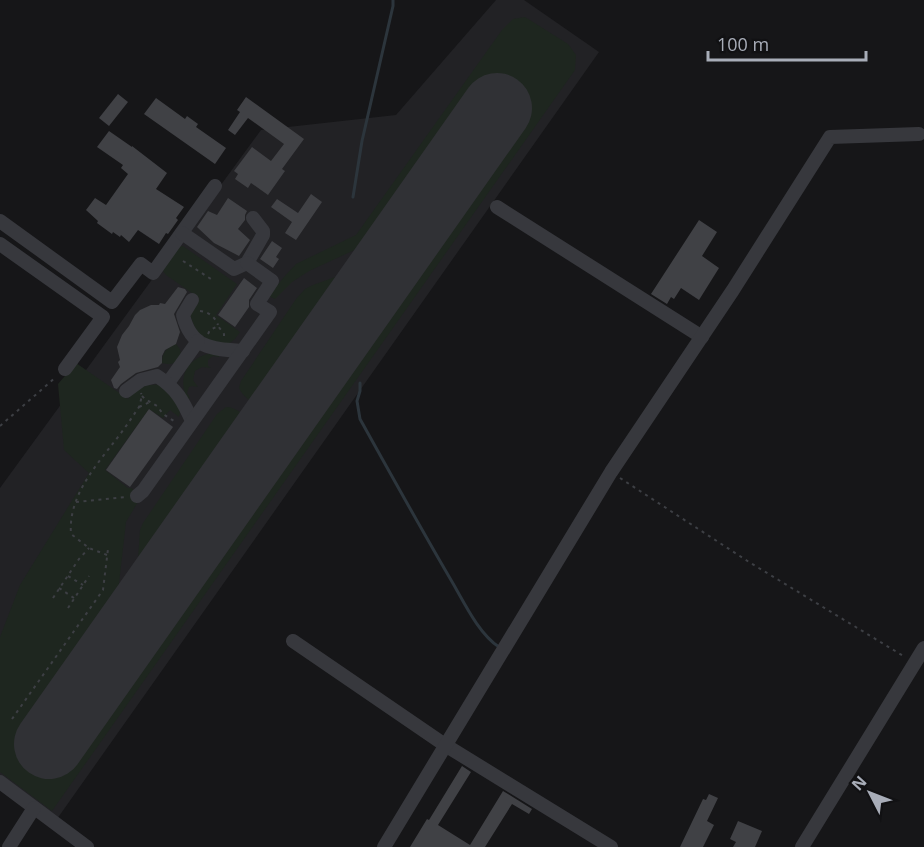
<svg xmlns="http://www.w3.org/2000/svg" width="924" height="847" viewBox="0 0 924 847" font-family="'Open Sans',sans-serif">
	<rect width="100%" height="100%" fill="#161618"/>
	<polygon fill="#222225" points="496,0 524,0 599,52 57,819 0,775 0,488 261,130 396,115"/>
	<g fill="#1e261f">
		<path d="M525,17l43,27 8,11 -1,15 -523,741 -52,-39v-135l20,-52 69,-112 -25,-23 -6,-66 18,-21 52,36c10,-12 16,-15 32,-14l21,22 -2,10 -9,-7 -7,8 -14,-9 -44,61 23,18h3l11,7 -16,27 -12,105 -81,111 26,19 456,-643 -28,-20 -100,141 -78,36 -17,11 -17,17 -6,-3 15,-19 12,-13 60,-29 146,-205 11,-11z"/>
		<path d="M183,246l54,38 -21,31 24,17 -5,7 -8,6c-24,-5 -31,-7 -37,-32l9,-15 -33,-23 -3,-4 15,-24z"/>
		<path d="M349,272h4l3,4v4l-87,123 -7,3c-10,-3 -19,-9 -23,-18l2,-7 55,-82 9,-10 8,-4z"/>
		<path d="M176,344c11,11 1,24 -14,19 0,-10 4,-15 14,-19z"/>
		<path d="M212,353h7v4l-6,-1 -5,4v6l3,2 -9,-1 -7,4 -2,9 5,7 -6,-1 -3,1 -2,6 3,5 -3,1c-10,-23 1,-42 25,-46z"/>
		<path d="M226,407c10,0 19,8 25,16v7l-103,147 -4,2 -6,-2 -1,-2 3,-45 3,-7 74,-109z"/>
	</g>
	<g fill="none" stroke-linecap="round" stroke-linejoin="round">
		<g stroke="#2c353c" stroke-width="3">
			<polyline points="353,197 362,141 393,6 393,0"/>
			<path d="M360,383v8l-3,10 3,18c30,54 60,108 91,161 13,22 27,53 48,67"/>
		</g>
		<polyline stroke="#303135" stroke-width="70" points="49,744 497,108"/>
	</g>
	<g fill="#404145">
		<polygon points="118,94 128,102 109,126 99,118"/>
		<polygon points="246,97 304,139 282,169 285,171 268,195 251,183 248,188 235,179 238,174 234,171 252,147 271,161 284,144 248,118 235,135 228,130 240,112 237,110"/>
		<polygon points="156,98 185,119 187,116 198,124 196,127 226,148 215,164 144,114"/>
		<polygon points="109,131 132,147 132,146 167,173 156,189 184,207 176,218 178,220 168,234 166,233 159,244 138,230 129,242 121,235 120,237 113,232 112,234 97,223 98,221 86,210 95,198 106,205 128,174 121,168 123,165 97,147"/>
		<polygon points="311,194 322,202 296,240 285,233 292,222 271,207 277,199 298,213"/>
		<polygon points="228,198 247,211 245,215 245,220 238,229 250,240 239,256 214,243 197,227 208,211 217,215"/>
		<polygon points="699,220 717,232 702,256 719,268 699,300 681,288 674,299 671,297 667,304 651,294"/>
		<polygon points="272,241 282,248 276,257 279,259 273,268 260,259"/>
		<polygon points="244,278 257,288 249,300 249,307 235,327 218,315"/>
		<polygon points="178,287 185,289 187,292 174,314 180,332 176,344 165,350 162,356 162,363 158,367 136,373 121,384 117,389 114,388 111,380 120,367 118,362 120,360 117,347 122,335 129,326 135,315 140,310 151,305 159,305 160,303 165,304"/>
		<polygon points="149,409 173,427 130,487 106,470"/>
		<polygon points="462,766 471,772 438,825 470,845 503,791 532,809 529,814 512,804 485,847 410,847 427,819 429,820"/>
		<polygon points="709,794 718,798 707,821 714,825 703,847 680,847 703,799 706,800"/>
		<polygon points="738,821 762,831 755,847 733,847 736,842 730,839"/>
	</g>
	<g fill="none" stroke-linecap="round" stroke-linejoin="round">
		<g stroke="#3d3f44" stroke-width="2" stroke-dasharray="3 4.5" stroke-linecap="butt">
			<polyline points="183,261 211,279"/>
			<path d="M200,311c9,1 15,6 18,14"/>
			<polyline points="208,334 210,330 218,326 224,334 224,338"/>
			<polyline points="142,396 145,399 157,406 163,414 177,423"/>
			<polyline points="139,407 150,402"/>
			<polyline points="0,426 56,377"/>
			<polyline points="620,478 749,562 905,657"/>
			<polyline points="76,502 127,497"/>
			<path d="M107,555l-18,-7 -18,-14c-3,-36 23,-66 43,-92 9,-11 17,-23 25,-35l3,-11 -1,-3"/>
			<polyline points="68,576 83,585"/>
			<polyline points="59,588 74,598"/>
			<polyline points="53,598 79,559 89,548"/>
			<polyline points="68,608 89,576"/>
			<polyline points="12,719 103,590 108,549"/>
		</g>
		<g stroke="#37383d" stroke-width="14">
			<polyline points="497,207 702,337"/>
			<polyline points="0,221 112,302 141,264 153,273 215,186"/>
			<polyline points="182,233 234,269 247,263 263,235 263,231 253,218"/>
			<polyline points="0,244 103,317 65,369"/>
			<path d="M192,300l-9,15c8,34 30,34 60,36"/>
			<polyline points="168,383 198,341"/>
			<path d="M126,391l15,-11 16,-4c20,13 26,25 35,45"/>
			<polyline points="137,496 143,491 270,312 257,304 272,281 247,263"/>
			<polyline points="293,641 445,745 611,847"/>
			<polyline points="0,782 87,847"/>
			<polyline points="9,847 34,808"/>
			<polyline points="384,847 611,472 733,290 830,137 919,134"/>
			<polyline points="802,847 924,648"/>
		</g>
	</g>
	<g transform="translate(870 793) rotate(312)" stroke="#111113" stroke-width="4.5" paint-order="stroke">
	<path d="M0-4.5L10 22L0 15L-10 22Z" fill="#a8adb8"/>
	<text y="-9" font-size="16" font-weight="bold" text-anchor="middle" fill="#a8adb8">N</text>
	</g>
	<path d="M708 51v9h158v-9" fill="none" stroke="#a8adb8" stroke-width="3"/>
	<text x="717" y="51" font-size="18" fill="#a8adb8" stroke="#111113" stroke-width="4.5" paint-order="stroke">100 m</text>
</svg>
